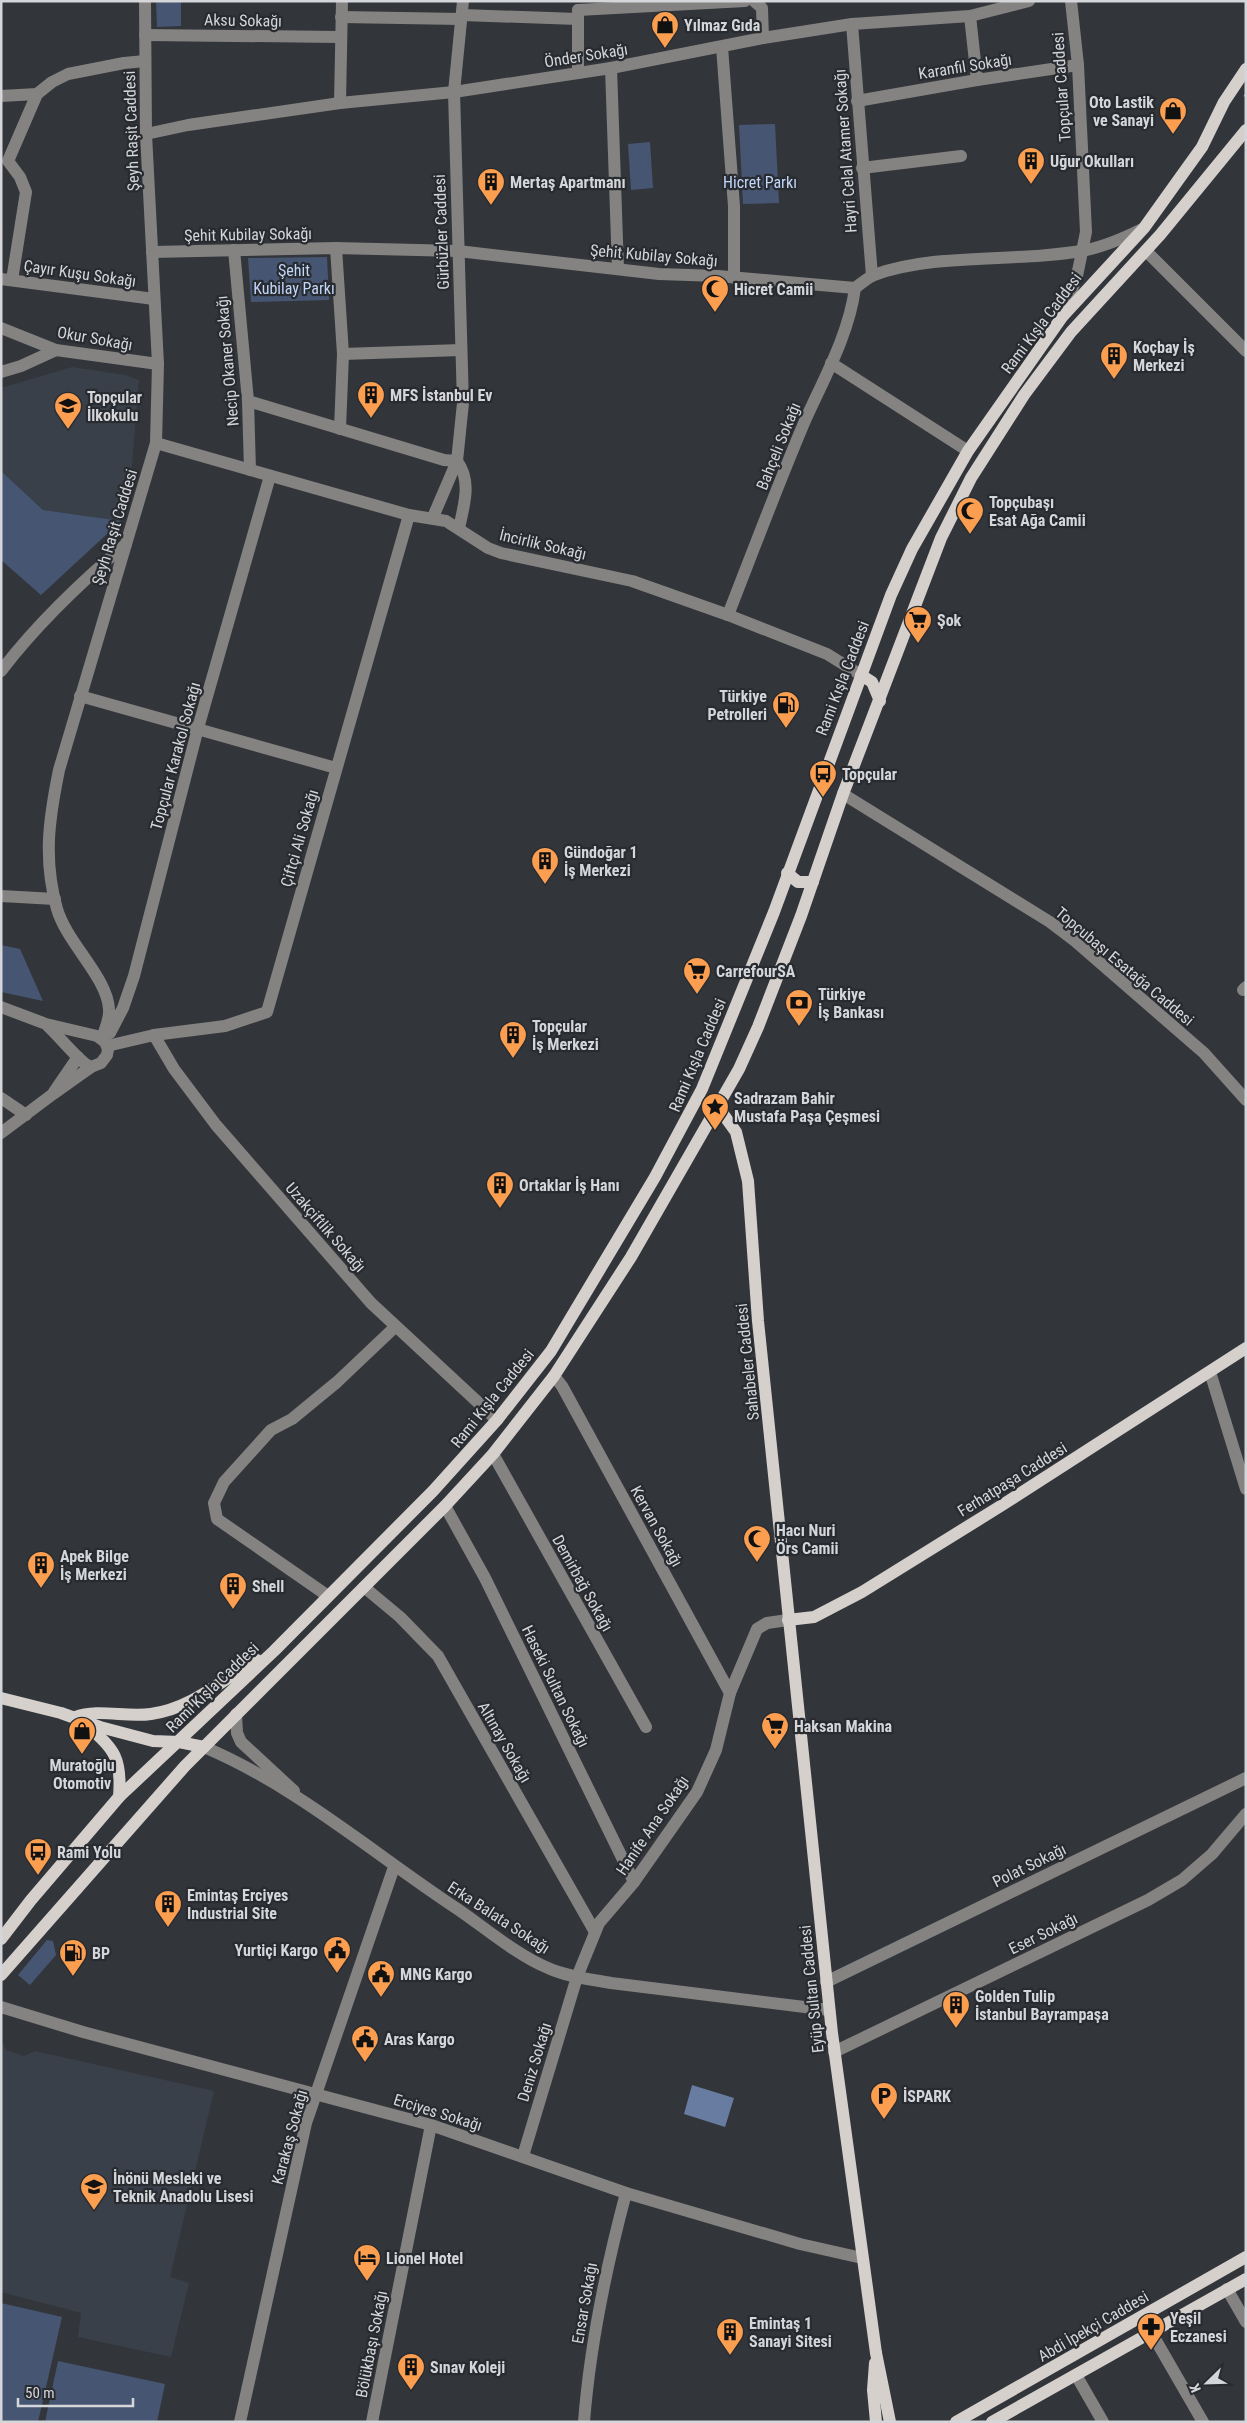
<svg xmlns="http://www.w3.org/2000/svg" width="1247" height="2423" viewBox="0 0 1247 2423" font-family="'Roboto Condensed',sans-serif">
	<rect width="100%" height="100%" fill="#32353a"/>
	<g fill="#3a404a">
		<polygon points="72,367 125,375 139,380 129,502 121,521 43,510 1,471 1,388"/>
		<polygon points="1,2039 6,2050 24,2056 35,2051 214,2091 170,2277 189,2283 171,2357 78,2337 81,2313 1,2292"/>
	</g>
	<g fill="#465672">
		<polygon points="156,1 181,1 181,26 157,27"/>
		<polygon points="775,124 779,203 743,204 739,125"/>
		<polygon points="650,142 653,188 631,190 628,144"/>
		<polygon points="327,257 329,300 251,302 248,258"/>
		<polygon points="1,471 43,510 121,521 41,595 1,560"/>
		<polygon points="1,945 20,949 43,1001 1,992"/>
		<polygon points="47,1940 53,1941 56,1955 30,1985 18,1975"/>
		<polygon points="1,2303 62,2317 38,2422 1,2421"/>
		<polygon points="58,2361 165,2384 157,2422 45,2422"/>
	</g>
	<polygon fill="#677ca0" points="692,2085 734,2098 725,2127 684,2114"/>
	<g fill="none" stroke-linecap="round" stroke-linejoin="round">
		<g stroke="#858381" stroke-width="12">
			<polyline points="754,1 762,8 763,38"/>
			<polyline points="578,10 745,1"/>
			<polyline points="462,15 578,19"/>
			<polyline points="970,16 977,80"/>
			<polyline points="341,17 461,19"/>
			<polyline points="852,24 872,276"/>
			<polyline points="145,35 340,37"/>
			<polyline points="722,47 734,206 734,278"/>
			<polyline points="611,68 618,269"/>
			<polyline points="578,73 578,10"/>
			<polyline points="1,96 37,94 52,82 68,74 124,63 145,61"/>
			<polyline points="857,101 977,80 1078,65"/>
			<polyline points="340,103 342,1"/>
			<polyline points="146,134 188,125 340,103 454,92 611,68 763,38 852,24 970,16 1029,1"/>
			<polyline points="862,168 961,156"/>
			<polyline points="336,248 343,354 340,429"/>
			<polyline points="234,250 248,401 250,470"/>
			<polyline points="1146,251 1246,351"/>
			<path d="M152,252l184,-4 122,3 201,23 59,2 137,12c6,-4 12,-10 19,-13 63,-23 145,-12 212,-25 20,-4 38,-12 56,-21"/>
			<polyline points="1,279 154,299"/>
			<polyline points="12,280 26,192 20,177 8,161 37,94"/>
			<polyline points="1062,317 1077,276 1086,232 1078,65 1071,1"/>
			<polyline points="1,328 56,350 158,364"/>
			<polyline points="343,354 461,350"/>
			<polyline points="831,363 968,451"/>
			<polyline points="1,372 21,366 56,350"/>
			<polyline points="248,401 444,460 457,461"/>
			<polyline points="156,443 409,515 446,521 488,548 501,553 632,581 728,615 827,654 861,675"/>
			<path d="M457,461c15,20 7,44 2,67"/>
			<polyline points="433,517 457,461 463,403 454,92 463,1"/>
			<path d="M728,615c25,-64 49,-128 76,-192 19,-43 45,-88 51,-135"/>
			<path d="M1,671c36,-47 80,-89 125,-127"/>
			<polyline points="80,696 336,768"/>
			<polyline points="843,794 1050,922 1075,941 1204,1053 1246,1100"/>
			<polyline points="1,896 55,899"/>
			<polyline points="1243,990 1246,987"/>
			<polyline points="1,1007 46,1024 97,1036 105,1042 108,1049 107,1055 101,1063 91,1067 53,1094 1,1133"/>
			<path d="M48,1026c10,9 33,38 43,41"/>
			<polyline points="110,1033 123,1008 134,976 198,728 270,476"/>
			<polyline points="154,1035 174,1069 216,1125 371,1303 497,1420"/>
			<path d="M102,1038c3,-9 8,-19 7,-29 -2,-32 -42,-66 -52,-100 -14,-50 -8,-90 2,-139l97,-327 2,-79 -12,-230 -1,-133"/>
			<polyline points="107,1046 154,1035 225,1026 267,1012 409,515"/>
			<polyline points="54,1092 78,1057"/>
			<polyline points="1,1098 26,1115"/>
			<polyline points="1210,1372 1246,1489"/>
			<polyline points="554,1376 562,1386 730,1693"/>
			<polyline points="493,1454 646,1727"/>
			<polyline points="445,1506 485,1578 634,1882"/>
			<polyline points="364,1587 400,1617 438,1656 595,1932"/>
			<polyline points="328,1596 217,1519 214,1503 224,1482 271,1430 292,1419 337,1382 395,1327"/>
			<polyline points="236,1714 237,1733 241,1742 294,1791"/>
			<path d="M204,1747c92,39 169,106 252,161 28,19 62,48 92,60 20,9 42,11 63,15l218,27"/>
			<polyline points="826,1982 1246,1778"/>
			<polyline points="1,2007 83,2032 431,2125 626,2193 800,2244 862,2258"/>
			<polyline points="834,2052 1148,1900 1182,1880 1212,1854 1246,1814"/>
			<polyline points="523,2156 577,1977 599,1923 634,1882 697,1792 716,1750 730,1693 757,1629 767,1623 788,1620"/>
			<polyline points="1227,2289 1246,2322"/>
			<polyline points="1151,2332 1203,2422"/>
			<polyline points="1076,2375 1103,2422"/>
			<polyline points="240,2422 306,2123 394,1867"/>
			<polyline points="372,2422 431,2125"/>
			<path d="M584,2422c6,-78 22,-154 42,-229"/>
		</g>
		<g stroke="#d6d0cd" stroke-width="12">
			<polyline points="861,675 872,682 880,701"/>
			<polyline points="787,873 798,882 813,882"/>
			<polyline points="718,1107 736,1132 748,1181 758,1321 832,2033 876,2353 890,2422"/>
			<polyline points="788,1620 814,1617 862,1592 999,1507 1246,1348"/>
			<polyline points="1,1698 61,1713 100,1727 153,1741 179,1742 204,1747"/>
			<path d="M75,1717c24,-9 51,1 76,-3 42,-6 70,-34 106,-54"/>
			<path d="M87,1726c28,22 35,34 32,71"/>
			<polyline points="1,1939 31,1900 119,1797 274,1651 433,1491 497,1420 551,1351 655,1177 702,1089 774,912 891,595 912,549 968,451 1062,317 1144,228 1179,179 1202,147 1224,102 1246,69"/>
			<polyline points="1,1975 185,1766 445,1506 493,1454 554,1376 631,1257 739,1069 758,1027 801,916 843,794 941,538 971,478 1024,395 1071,332 1160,235 1246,130"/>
			<polyline points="875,2363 873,2390 876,2422"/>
			<polyline points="956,2422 1246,2257"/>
			<polyline points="992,2422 1246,2279"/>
		</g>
		<polyline stroke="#a7aaad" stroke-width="1" points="1244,96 1246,93"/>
	</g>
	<defs>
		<symbol id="shop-pin" viewBox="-11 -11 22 30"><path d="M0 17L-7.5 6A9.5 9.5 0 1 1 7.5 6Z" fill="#fb9e50" stroke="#282b30"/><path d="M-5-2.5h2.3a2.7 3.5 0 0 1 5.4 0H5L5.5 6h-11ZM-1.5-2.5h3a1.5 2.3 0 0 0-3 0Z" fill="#111"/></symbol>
		<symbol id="building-pin" viewBox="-11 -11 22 30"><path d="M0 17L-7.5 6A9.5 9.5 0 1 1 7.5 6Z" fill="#fb9e50" stroke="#282b30"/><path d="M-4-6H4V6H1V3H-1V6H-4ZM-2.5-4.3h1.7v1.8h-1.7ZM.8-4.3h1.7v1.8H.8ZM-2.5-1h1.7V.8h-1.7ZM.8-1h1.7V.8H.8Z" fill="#111"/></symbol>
		<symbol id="mosque-pin" viewBox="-11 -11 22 30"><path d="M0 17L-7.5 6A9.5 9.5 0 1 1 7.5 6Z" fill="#fb9e50" stroke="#282b30"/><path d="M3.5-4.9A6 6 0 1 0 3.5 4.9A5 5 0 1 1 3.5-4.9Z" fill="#111"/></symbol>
		<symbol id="school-pin" viewBox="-11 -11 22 30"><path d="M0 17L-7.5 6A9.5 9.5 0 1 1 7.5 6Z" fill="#fb9e50" stroke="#282b30"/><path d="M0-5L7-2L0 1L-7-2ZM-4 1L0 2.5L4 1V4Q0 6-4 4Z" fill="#111"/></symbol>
		<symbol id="supermarket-pin" viewBox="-11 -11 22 30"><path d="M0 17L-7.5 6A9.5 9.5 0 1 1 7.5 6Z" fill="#fb9e50" stroke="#282b30"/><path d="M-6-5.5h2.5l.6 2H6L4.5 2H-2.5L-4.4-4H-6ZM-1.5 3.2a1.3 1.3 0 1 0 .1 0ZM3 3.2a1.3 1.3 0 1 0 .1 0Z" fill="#111"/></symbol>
		<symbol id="fuel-pin" viewBox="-11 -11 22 30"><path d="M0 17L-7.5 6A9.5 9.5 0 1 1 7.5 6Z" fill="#fb9e50" stroke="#282b30"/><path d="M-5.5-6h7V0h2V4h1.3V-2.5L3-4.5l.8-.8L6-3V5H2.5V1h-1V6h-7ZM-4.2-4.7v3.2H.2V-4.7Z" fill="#111"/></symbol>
		<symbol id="bus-pin" viewBox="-11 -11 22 30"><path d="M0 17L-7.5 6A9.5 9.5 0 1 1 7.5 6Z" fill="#fb9e50" stroke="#282b30"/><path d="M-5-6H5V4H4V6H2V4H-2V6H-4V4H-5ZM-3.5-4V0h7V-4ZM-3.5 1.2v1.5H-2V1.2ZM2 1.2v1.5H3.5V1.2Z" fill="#111"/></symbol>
		<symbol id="bank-pin" viewBox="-11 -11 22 30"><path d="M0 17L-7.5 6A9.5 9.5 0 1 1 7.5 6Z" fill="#fb9e50" stroke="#282b30"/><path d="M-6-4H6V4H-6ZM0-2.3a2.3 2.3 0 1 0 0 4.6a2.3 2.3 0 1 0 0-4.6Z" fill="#111"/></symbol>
		<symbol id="sight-pin" viewBox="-11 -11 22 30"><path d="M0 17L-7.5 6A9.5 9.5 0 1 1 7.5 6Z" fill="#fb9e50" stroke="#282b30"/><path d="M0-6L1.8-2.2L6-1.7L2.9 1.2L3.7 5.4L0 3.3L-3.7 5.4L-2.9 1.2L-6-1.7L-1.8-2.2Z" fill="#111"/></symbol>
		<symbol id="civic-pin" viewBox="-11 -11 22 30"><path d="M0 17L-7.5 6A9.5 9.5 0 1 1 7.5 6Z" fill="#fb9e50" stroke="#282b30"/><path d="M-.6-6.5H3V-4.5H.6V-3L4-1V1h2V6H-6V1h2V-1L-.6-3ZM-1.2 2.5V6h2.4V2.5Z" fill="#111"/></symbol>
		<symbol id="parking-pin" viewBox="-11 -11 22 30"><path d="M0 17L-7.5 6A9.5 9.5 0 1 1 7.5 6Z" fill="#fb9e50" stroke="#282b30"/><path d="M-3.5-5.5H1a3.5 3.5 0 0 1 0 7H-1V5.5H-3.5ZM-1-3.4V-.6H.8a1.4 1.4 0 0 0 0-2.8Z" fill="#111"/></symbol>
		<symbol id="hotel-pin" viewBox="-11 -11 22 30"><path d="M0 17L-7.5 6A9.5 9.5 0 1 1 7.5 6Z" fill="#fb9e50" stroke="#282b30"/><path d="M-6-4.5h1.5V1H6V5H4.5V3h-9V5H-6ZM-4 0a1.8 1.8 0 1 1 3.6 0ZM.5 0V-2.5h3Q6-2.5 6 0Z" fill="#111"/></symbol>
		<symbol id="pharmacy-pin" viewBox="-11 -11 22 30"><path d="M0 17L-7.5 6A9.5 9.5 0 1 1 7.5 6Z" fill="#fb9e50" stroke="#282b30"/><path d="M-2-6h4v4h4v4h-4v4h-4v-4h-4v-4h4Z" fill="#111"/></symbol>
	</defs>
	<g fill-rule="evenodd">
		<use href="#shop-pin" x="649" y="9" width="32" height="43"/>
		<use href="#shop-pin" x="1157" y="95" width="32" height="43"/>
		<use href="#building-pin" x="1015" y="145" width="32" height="43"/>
		<use href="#building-pin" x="475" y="166" width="32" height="43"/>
		<use href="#mosque-pin" x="699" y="273" width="32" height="43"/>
		<use href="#building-pin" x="1098" y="340" width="32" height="43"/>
		<use href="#building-pin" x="355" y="379" width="32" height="43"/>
		<use href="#school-pin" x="52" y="390" width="32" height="43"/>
		<use href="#mosque-pin" x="954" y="495" width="32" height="43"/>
		<use href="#supermarket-pin" x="902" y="604" width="32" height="43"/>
		<use href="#fuel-pin" x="770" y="689" width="32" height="43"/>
		<use href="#bus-pin" x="807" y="758" width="32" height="43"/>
		<use href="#building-pin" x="529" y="845" width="32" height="43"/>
		<use href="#supermarket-pin" x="681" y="955" width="32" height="43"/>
		<use href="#bank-pin" x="783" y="987" width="32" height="43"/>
		<use href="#building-pin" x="497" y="1019" width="32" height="43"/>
		<use href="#sight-pin" x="699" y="1091" width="32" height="43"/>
		<use href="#building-pin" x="484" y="1169" width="32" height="43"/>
		<use href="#mosque-pin" x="741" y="1523" width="32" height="43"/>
		<use href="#building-pin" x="25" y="1549" width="32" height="43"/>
		<use href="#building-pin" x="217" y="1570" width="32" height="43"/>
		<use href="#supermarket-pin" x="759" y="1710" width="32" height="43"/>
		<use href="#shop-pin" x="66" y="1715" width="32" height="43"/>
		<use href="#bus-pin" x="22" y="1836" width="32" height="43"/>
		<use href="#building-pin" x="152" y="1888" width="32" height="43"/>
		<use href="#civic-pin" x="321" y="1934" width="32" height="43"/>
		<use href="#fuel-pin" x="57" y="1937" width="32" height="43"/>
		<use href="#civic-pin" x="365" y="1958" width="32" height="43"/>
		<use href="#building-pin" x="940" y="1989" width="32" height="43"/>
		<use href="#civic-pin" x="349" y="2023" width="32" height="43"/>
		<use href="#parking-pin" x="868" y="2080" width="32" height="43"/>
		<use href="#school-pin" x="78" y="2171" width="32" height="43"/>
		<use href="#hotel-pin" x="351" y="2242" width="32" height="43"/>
		<use href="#pharmacy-pin" x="1135" y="2311" width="32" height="43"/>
		<use href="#building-pin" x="714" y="2316" width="32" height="43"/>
		<use href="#building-pin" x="395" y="2351" width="32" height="43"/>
	</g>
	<g text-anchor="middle" stroke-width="4.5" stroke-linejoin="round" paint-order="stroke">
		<g font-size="16" fill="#d4d6d9" stroke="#282b30">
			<text transform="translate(243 20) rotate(1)" y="6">Aksu Sokağı</text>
			<text transform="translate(586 55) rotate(-9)" y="6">Önder Sokağı</text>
			<text transform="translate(965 66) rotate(-9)" y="6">Karanfil Sokağı</text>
			<text transform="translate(1061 87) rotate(-94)" y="6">Topçular Caddesi</text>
			<text transform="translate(131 131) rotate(-92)" y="6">Şeyh Raşit Caddesi</text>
			<text transform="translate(845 151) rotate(-94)" y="6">Hayri Celal Atamer Sokağı</text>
			<text transform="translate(441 232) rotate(-92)" y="6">Gürbüzler Caddesi</text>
			<text transform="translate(248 234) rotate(-1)" y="6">Şehit Kubilay Sokağı</text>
			<text transform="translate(654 255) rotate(5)" y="6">Şehit Kubilay Sokağı</text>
			<text transform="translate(80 273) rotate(8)" y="6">Çayır Kuşu Sokağı</text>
			<text transform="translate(1041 323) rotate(-53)" y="6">Rami Kışla Caddesi</text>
			<text transform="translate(95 338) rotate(10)" y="6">Okur Sokağı</text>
			<text transform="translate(227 361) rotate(-95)" y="6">Necip Okaner Sokağı</text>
			<text transform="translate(778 446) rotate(-68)" y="6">Bahçeli Sokağı</text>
			<text transform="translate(114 527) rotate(-73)" y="6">Şeyh Raşit Caddesi</text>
			<text transform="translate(543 544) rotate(13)" y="6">İncirlik Sokağı</text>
			<text transform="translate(842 678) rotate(-69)" y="6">Rami Kışla Caddesi</text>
			<text transform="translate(175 756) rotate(-75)" y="6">Topçular Karakol Sokağı</text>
			<text transform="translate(299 838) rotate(-74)" y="6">Çiftçi Ali Sokağı</text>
			<text transform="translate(1125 966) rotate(40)" y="6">Topçubaşı Esatağa Caddesi</text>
			<text transform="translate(697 1055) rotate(-67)" y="6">Rami Kışla Caddesi</text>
			<text transform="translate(326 1227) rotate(49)" y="6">Uzakçiftlik Sokağı</text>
			<text transform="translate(747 1362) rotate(-96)" y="6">Sahabeler Caddesi</text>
			<text transform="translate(492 1398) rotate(-51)" y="6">Rami Kışla Caddesi</text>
			<text transform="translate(1012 1479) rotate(-32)" y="6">Ferhatpaşa Caddesi</text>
			<text transform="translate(657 1526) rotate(61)" y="6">Kervan Sokağı</text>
			<text transform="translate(583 1583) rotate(61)" y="6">Demirbağ Sokağı</text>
			<text transform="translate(556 1686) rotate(64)" y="6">Haseki Sultan Sokağı</text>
			<text transform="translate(212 1687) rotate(-44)" y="6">Rami Kışla Caddesi</text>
			<text transform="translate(505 1742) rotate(60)" y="6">Altınay Sokağı</text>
			<text transform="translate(652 1825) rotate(-56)" y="6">Hanife Ana Sokağı</text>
			<text transform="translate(1029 1865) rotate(-26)" y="6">Polat Sokağı</text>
			<text transform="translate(499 1917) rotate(33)" y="6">Erka Balata Sokağı</text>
			<text transform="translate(1043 1933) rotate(-26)" y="6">Eser Sokağı</text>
			<text transform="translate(811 1989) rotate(-96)" y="6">Eyüp Sultan Caddesi</text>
			<text transform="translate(534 2062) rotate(-73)" y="6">Deniz Sokağı</text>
			<text transform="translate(438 2112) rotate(17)" y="6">Erciyes Sokağı</text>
			<text transform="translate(289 2137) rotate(-75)" y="6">Karakaş Sokağı</text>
			<text transform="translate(584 2303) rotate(-80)" y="6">Ensar Sokağı</text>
			<text transform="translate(1093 2326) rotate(-30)" y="6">Abdi İpekçi Caddesi</text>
			<text transform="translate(371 2344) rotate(-79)" y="6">Bölükbaşı Sokağı</text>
		</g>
		<g font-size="16" font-weight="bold" fill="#d4d6d9" stroke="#282b30" text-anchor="start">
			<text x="684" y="31">Yılmaz Gıda</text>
			<text x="1154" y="108" text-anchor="end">Oto Lastik<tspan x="1154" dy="18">ve Sanayi</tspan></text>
			<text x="1050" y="167">Uğur Okulları</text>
			<text x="510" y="188">Mertaş Apartmanı</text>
			<text x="734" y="295">Hicret Camii</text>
			<text x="1133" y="353">Koçbay İş<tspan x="1133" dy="18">Merkezi</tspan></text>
			<text x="390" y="401">MFS İstanbul Ev</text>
			<text x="87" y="403">Topçular<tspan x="87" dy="18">İlkokulu</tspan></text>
			<text x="989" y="508">Topçubaşı<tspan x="989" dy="18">Esat Ağa Camii</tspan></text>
			<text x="937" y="626">Şok</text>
			<text x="767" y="702" text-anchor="end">Türkiye<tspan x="767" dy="18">Petrolleri</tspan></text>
			<text x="842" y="780">Topçular</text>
			<text x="564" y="858">Gündoğar 1<tspan x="564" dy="18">İş Merkezi</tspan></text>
			<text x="716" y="977">CarrefourSA</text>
			<text x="818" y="1000">Türkiye<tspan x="818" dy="18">İş Bankası</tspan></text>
			<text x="532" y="1032">Topçular<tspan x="532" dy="18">İş Merkezi</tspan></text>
			<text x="734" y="1104">Sadrazam Bahir<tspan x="734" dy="18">Mustafa Paşa Çeşmesi</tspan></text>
			<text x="519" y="1191">Ortaklar İş Hanı</text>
			<text x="776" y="1536">Hacı Nuri<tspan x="776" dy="18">Örs Camii</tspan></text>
			<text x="60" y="1562">Apek Bilge<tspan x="60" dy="18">İş Merkezi</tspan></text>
			<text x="252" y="1592">Shell</text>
			<text x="794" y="1732">Haksan Makina</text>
			<text x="82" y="1771" text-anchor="middle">Muratoğlu<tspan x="82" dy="18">Otomotiv</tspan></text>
			<text x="57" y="1858">Rami Yolu</text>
			<text x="187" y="1901">Emintaş Erciyes<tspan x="187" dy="18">Industrial Site</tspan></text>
			<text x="318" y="1956" text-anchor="end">Yurtiçi Kargo</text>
			<text x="92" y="1959">BP</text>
			<text x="400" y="1980">MNG Kargo</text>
			<text x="975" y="2002">Golden Tulip<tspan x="975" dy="18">İstanbul Bayrampaşa</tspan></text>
			<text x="384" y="2045">Aras Kargo</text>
			<text x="903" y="2102">İSPARK</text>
			<text x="113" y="2184">İnönü Mesleki ve<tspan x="113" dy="18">Teknik Anadolu Lisesi</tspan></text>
			<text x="386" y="2264">Lionel Hotel</text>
			<text x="1170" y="2324">Yeşil<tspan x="1170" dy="18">Eczanesi</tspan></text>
			<text x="749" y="2329">Emintaş 1<tspan x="749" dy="18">Sanayi Sitesi</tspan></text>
			<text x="430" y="2373">Sınav Koleji</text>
		</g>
		<g font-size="16" fill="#c1d6f9" stroke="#282b30">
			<text x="760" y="188">Hicret Parkı</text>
			<text x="294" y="276">Şehit<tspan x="294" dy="18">Kubilay Parkı</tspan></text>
		</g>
	</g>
	<rect width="1247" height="2423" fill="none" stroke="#d4d6d9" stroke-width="5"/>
	<g transform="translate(1207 2383) rotate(247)" stroke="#282b30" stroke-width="4" paint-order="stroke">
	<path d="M0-4L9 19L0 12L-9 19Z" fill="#d4d6d9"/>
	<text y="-8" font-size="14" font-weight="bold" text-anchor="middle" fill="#d4d6d9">K</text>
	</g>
	<path d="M18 2398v8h115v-8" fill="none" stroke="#d4d6d9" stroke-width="2.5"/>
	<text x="25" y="2398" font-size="15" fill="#d4d6d9" stroke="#282b30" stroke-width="4" paint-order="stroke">50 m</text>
</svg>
